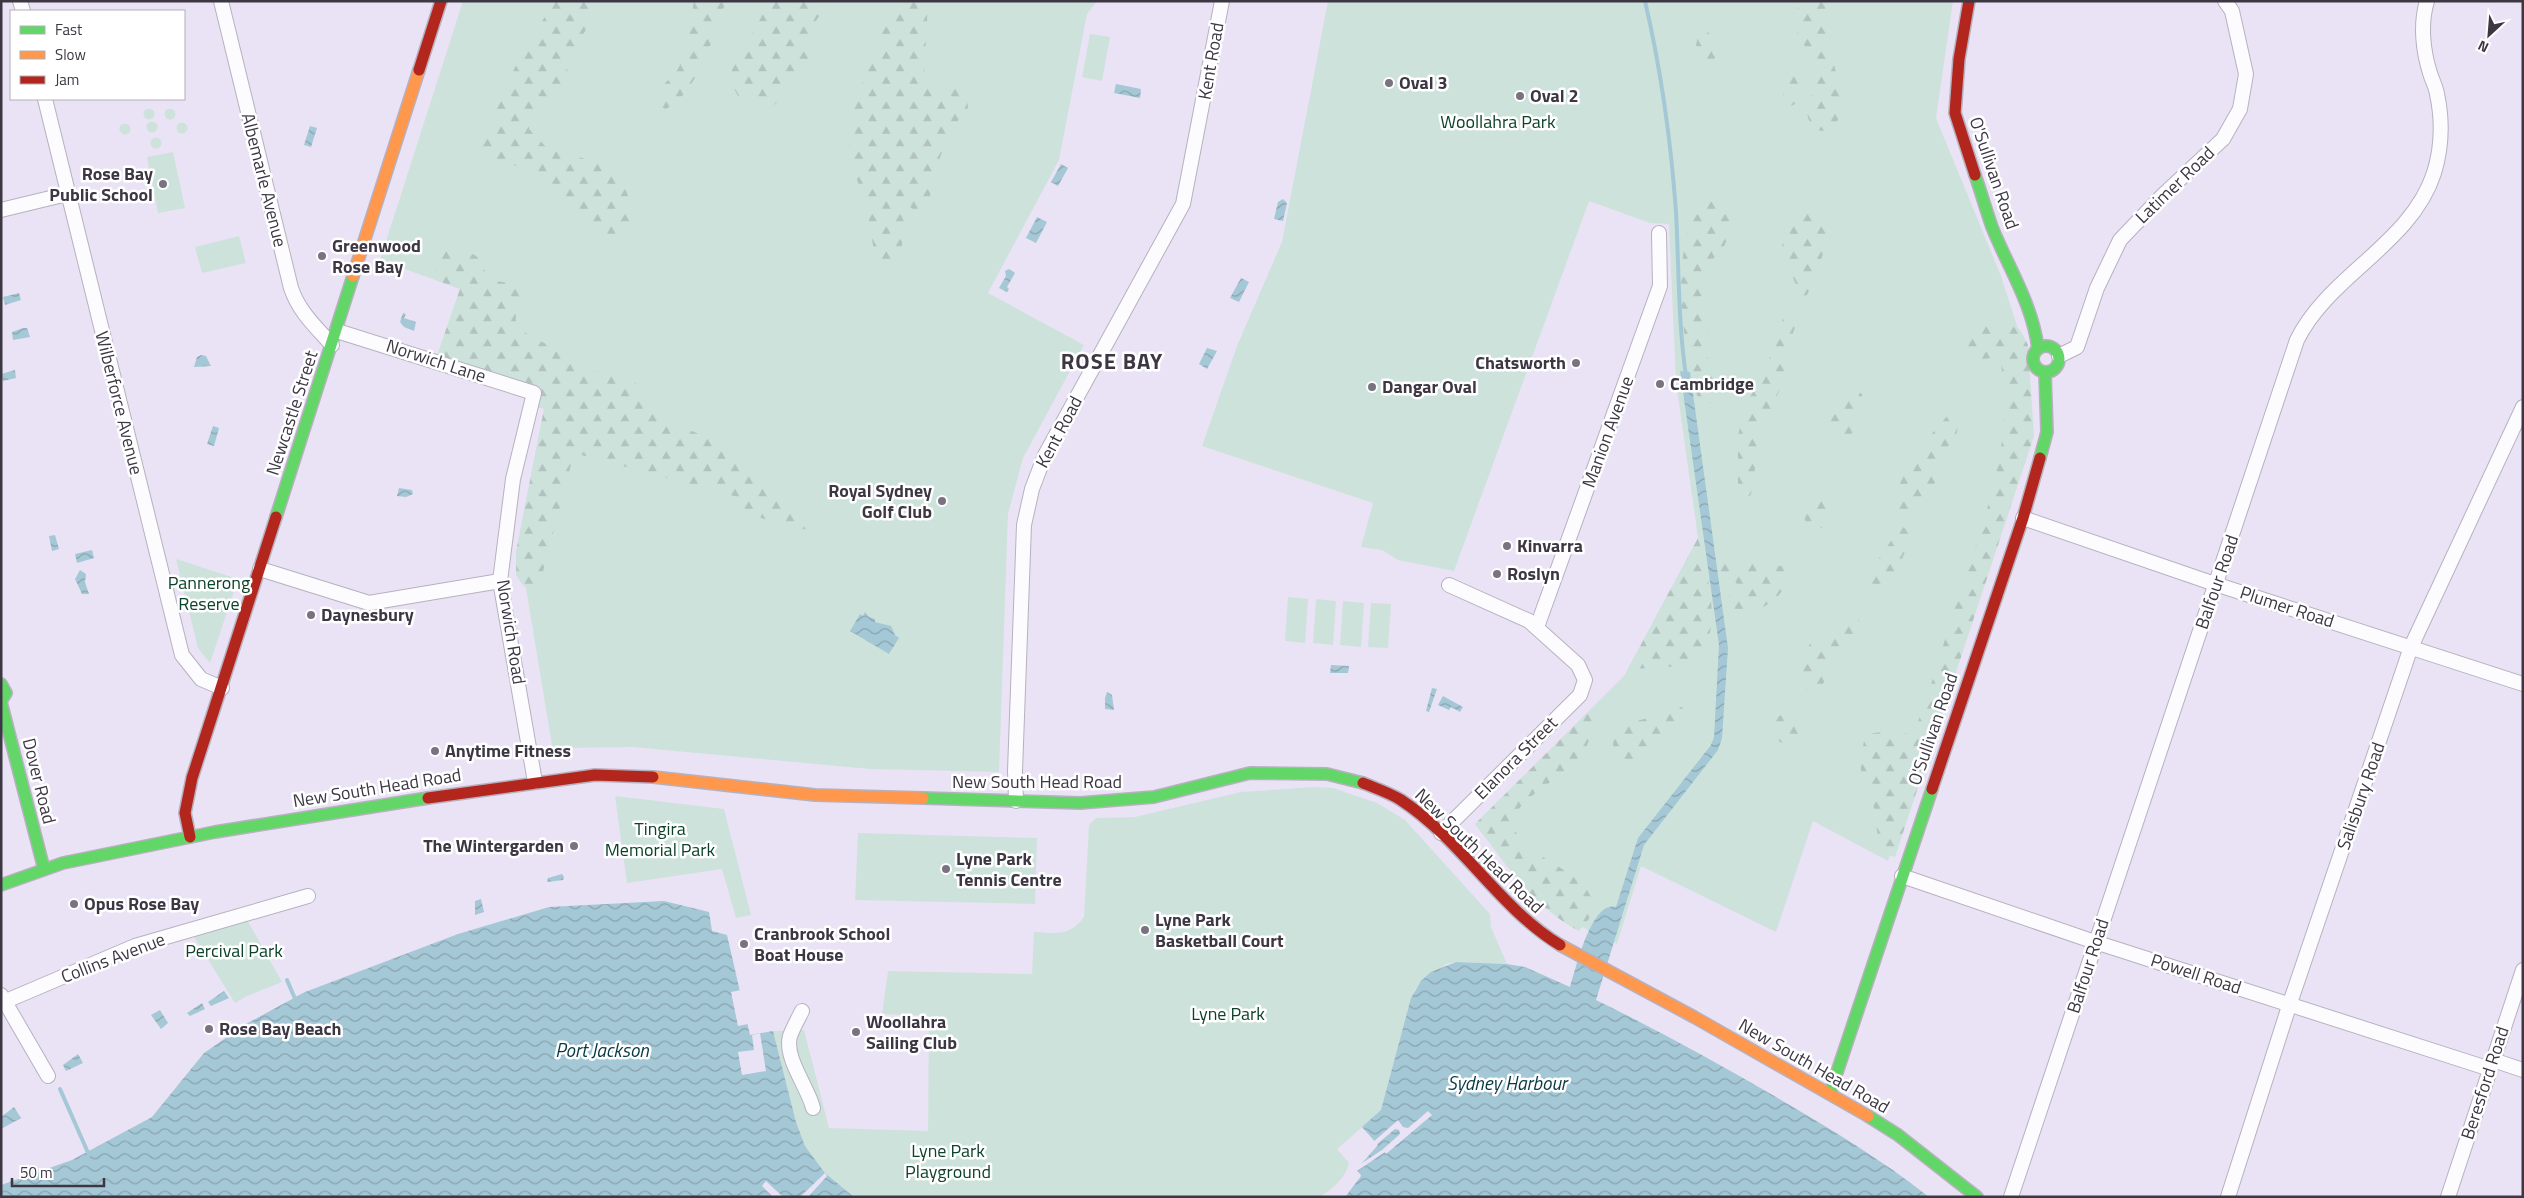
<svg xmlns="http://www.w3.org/2000/svg" width="2524" height="1198" viewBox="0 0 2524 1198" font-family="'Titillium Web',sans-serif">
	<defs>
		<pattern id="forest-firs" width="22" height="20" patternUnits="userSpaceOnUse" patternTransform="scale(1.25)"><rect width="22" height="20" fill="#cee2dc"/><path d="M5 1l3.5 6h-7zM16 11l3.5 6h-7z" fill="#b2c2be"/></pattern>
		<pattern id="water-waves" width="16" height="10" patternUnits="userSpaceOnUse" patternTransform="scale(1.25)"><rect width="16" height="10" fill="#a5c8d6"/><path d="M0 5q4-4 8 0t8 0" fill="none" stroke="#88a3af"/></pattern>
	</defs>
	<rect width="100%" height="100%" fill="#eae3f5"/>
	<g fill="#cee2dc">
		<polygon points="463,1 1097,1 1087,14 1059,160 988,293 1084,345 1023,458 1008,514 999,772 870,769 633,747 566,748 553,751 526,588 516,575 516,552 544,409 540,391 436,359 460,289 380,260"/>
		<polygon points="1328,1 1953,1 1936,118 2001,276 2020,335 2029,428 1888,861 1813,821 1776,932 1641,866 1617,944 1586,929 1533,897 1475,824 1624,676 1698,538 1676,382 1669,224 1650,223 1589,201 1454,571 1398,560 1382,550 1361,547 1373,503 1202,446 1237,346 1282,242"/>
		<polygon points="1090,34 1110,37 1102,81 1082,77"/>
		<circle cx="149" cy="114" r="5.5"/>
		<circle cx="170" cy="114" r="5.5"/>
		<circle cx="152" cy="127" r="5.5"/>
		<circle cx="182" cy="128" r="5.5"/>
		<circle cx="125" cy="129" r="5.5"/>
		<circle cx="156" cy="143" r="5.5"/>
		<polygon points="173,152 185,208 158,213 147,157"/>
		<polygon points="239,236 246,263 202,273 195,247"/>
		<polygon points="176,559 238,579 210,663 198,648"/>
		<polygon points="1288,597 1308,599 1305,643 1285,641"/>
		<polygon points="1316,599 1336,601 1333,645 1313,643"/>
		<polygon points="1343,601 1364,603 1361,647 1340,645"/>
		<polygon points="1371,603 1391,604 1388,648 1368,647"/>
		<path d="M1314,787l19,1 44,15 28,17 85,94 1,13 16,37 -51,-2 -10,2 -31,25 -34,122 -44,38 12,14c-3,15 -17,26 -29,34h-466l-29,-24 -20,-27 -9,-24 -23,-91 31,-1 25,98 99,3 1,-115 -47,-2 6,-43 144,3 2,-42c22,1 35,5 50,-15l5,-92 7,-7 39,-1 106,-25z"/>
		<polygon points="615,796 724,809 751,915 736,918 722,869 627,883"/>
		<polygon points="858,833 1037,838 1035,904 855,900"/>
		<polygon points="246,918 282,982 247,996 235,1003 194,937"/>
	</g>
	<g fill="url(#forest-firs)">
		<path d="M556,1h47l-31,52 -5,15 2,15 -7,10 -10,6 -12,-2 -11,32 17,18 63,19 17,24 7,21v16l-11,11 -10,4 -10,-5 -18,-18 -19,-8 -8,-22 -4,-5c-20,2 -10,-7 -22,-18 -15,-2 -40,4 -49,-12 -11,-21 10,-22 13,-31 2,-5 0,-10 2,-15 6,-23 44,-88 59,-107z"/>
		<path d="M694,1h32c-11,32 -29,93 -60,108l-7,-3c-7,-19 13,-25 20,-39 10,-20 11,-44 15,-66z"/>
		<polygon points="770,1 829,1 812,27 811,61 804,74 790,76 786,91 771,109 762,109 738,96 732,85 732,70"/>
		<path d="M894,1h34l-4,76 6,8 24,2 13,7 1,14 -11,14 -15,30 -10,28 -2,18 -13,14 -14,-10c-3,8 1,15 1,23 -1,15 -2,31 -9,43l-11,1 -8,-6 -9,-54 -19,-56 5,-47z"/>
		<path d="M1798,1h29c-5,35 11,72 18,106l-9,16 -11,8 -10,-1c-18,-23 -1,-37 9,-60 -6,-17 -19,-20 -25,-32 -5,-11 -2,-25 -1,-37z"/>
		<path d="M1706,31l9,6c3,9 3,16 -2,24l-5,1 -7,-4 -5,-13 2,-10z"/>
		<path d="M1793,68l4,2c6,9 6,20 4,31l-10,5c-11,-9 -12,-27 -3,-37z"/>
		<path d="M1719,201c19,15 11,28 4,49 -25,15 -16,46 -15,70 0,13 -2,27 0,39 3,15 10,31 2,45h-6l-5,-3c-16,-46 -33,-163 6,-199z"/>
		<path d="M1799,210l22,2 6,5c1,28 -8,54 -20,78l-6,1 -11,-25 -7,-6c-3,-18 1,-34 9,-52z"/>
		<path d="M451,248h10l19,10 8,21c17,5 37,2 42,22 -43,27 23,43 37,53l8,17 49,1 13,13 10,20 11,13 72,28c11,23 21,32 40,47 5,4 10,10 15,13 14,8 25,11 35,24l-1,3 -77,-20 3,-14 -171,-46 -36,138c-24,-5 -22,-18 -22,-39l28,-143 -11,-3 7,-15 -104,-32 24,-70 -24,-9c0,-14 1,-26 15,-32z"/>
		<polygon points="1788,308 1793,311 1797,322 1791,338 1782,384 1760,437 1751,494 1747,499 1741,499 1738,495 1738,436 1742,419 1750,397 1767,368 1774,339"/>
		<path d="M1995,322l19,2 7,7 7,14 6,91 -139,421 -8,-2 -8,-10 -5,-37 -12,-31 -2,-15 5,-26c21,-9 27,2 49,-4 16,-39 27,-81 40,-122 26,-80 63,-165 46,-251 -14,-5 -15,7 -35,-6l-3,-11 8,-15z"/>
		<path d="M1853,387l9,7c2,13 -4,32 -12,42l-17,-1c-11,-14 3,-45 20,-48z"/>
		<path d="M1949,414l11,4 -4,18 -16,21 -6,30 -12,27 -10,1 -15,-6c-8,-27 34,-75 52,-95z"/>
		<path d="M1817,495l12,3v18l-7,12 -14,-3c-9,-11 -3,-25 9,-30z"/>
		<polygon points="1903,527 1910,531 1911,538 1888,591 1883,599 1877,600 1866,593 1864,585 1867,576 1899,529"/>
		<path d="M1698,538c9,35 33,111 -16,127 -12,3 -40,3 -54,4z"/>
		<path d="M1721,556l20,7 42,3 5,6c-1,22 -19,35 -39,40 -7,2 -13,4 -20,1l-2,-13 2,-5 10,-4v-4l-5,-7 -12,1 -4,-4 -1,-16z"/>
		<polygon points="1854,616 1859,620 1861,627 1856,635 1847,641 1820,689 1814,693 1799,685 1796,668 1810,644 1830,633 1845,618"/>
		<path d="M1677,705l6,3 2,8c-11,16 -28,39 -47,45 -24,8 -34,-22 -15,-35 6,-5 18,-5 26,-9 10,-4 17,-10 28,-12z"/>
		<path d="M1590,710c17,63 -82,79 -76,116 5,32 87,47 78,86 -1,6 -9,14 -13,19 -46,-24 -73,-67 -104,-107z"/>
		<path d="M1789,712l11,6c2,13 -3,20 -13,27l-11,-5 -4,-12 7,-12z"/>
	</g>
	<g fill="url(#water-waves)">
		<polygon points="1116,84 1141,89 1140,98 1114,93"/>
		<polygon points="310,126 317,128 311,147 304,145"/>
		<polygon points="1061,164 1068,168 1058,186 1051,182"/>
		<polygon points="1283,199 1287,203 1283,221 1274,219 1278,202"/>
		<polygon points="1037,217 1047,222 1036,243 1026,238"/>
		<polygon points="1009,269 1015,273 1007,287 1009,289 1007,292 999,288 1006,276 1005,271"/>
		<polygon points="1241,278 1249,282 1239,302 1230,298"/>
		<polygon points="19,293 21,300 5,305 3,297"/>
		<polygon points="403,313 406,314 404,318 416,322 414,331 404,327 400,322"/>
		<polygon points="23,328 27,328 30,337 13,340 12,332"/>
		<polygon points="1207,348 1217,351 1207,369 1199,364"/>
		<polygon points="201,355 206,356 211,366 194,367 197,357"/>
		<polygon points="15,370 16,378 3,381 1,374"/>
		<path d="M1680,371l10,1 38,276 -6,90 -4,12 -74,95 -48,155c62,30 121,63 180,97 53,31 105,62 153,100h-584l16,-21 -6,-5 23,-26 -16,-18 19,-17 30,-112 10,-17 10,-9 25,-10 51,2 18,3 45,20c6,-18 21,-87 46,-80l22,-69 73,-93 3,-8 5,-92z"/>
		<polygon points="213,426 219,428 214,446 207,444"/>
		<polygon points="399,488 412,490 413,494 406,497 397,496"/>
		<polygon points="55,535 59,549 52,551 49,536"/>
		<polygon points="92,550 94,558 77,563 75,554"/>
		<polygon points="80,570 86,574 85,582 89,594 82,594 75,579"/>
		<polygon points="865,612 869,617 875,619 875,622 891,626 895,635 899,638 889,654 850,631 860,614 863,616"/>
		<polygon points="1331,665 1349,666 1348,673 1330,673"/>
		<polygon points="1432,688 1437,689 1429,712 1426,711"/>
		<polygon points="1107,692 1112,695 1114,710 1105,709 1105,698"/>
		<polygon points="1443,696 1463,707 1460,712 1451,707 1449,710 1438,705"/>
		<polygon points="562,874 564,877 563,880 547,882 548,878"/>
		<polygon points="481,899 484,912 475,915 475,901"/>
		<polygon points="664,901 709,912 712,931 727,935 750,1035 773,1031 796,1122 805,1146 825,1173 854,1197 1,1197 1,1185 72,1160 152,1117 204,1053 246,1024 305,992 458,934 549,907"/>
		<polygon points="224,991 229,998 211,1006 208,1002"/>
		<polygon points="202,1003 205,1009 190,1016 187,1013"/>
		<polygon points="160,1010 168,1023 161,1029 151,1015"/>
		<polygon points="78,1054 83,1063 66,1071 63,1065"/>
		<polygon points="14,1107 21,1118 1,1129 1,1117"/>
	</g>
	<g fill="#eae3f5">
		<polygon points="741,990 748,1024 738,1026 731,992"/>
		<polygon points="760,1033 766,1071 742,1075 738,1052 754,1050 752,1035"/>
		<polygon points="1428,1111 1432,1115 1386,1154 1385,1152 1357,1171 1361,1175 1345,1197 1343,1197 1358,1176 1353,1169 1382,1150 1400,1134 1399,1130 1395,1129 1368,1152 1375,1145 1372,1143 1398,1120 1403,1127 1408,1128"/>
		<polygon points="825,1173 827,1176 808,1197 800,1197"/>
		<polygon points="766,1181 783,1197 773,1197 762,1186"/>
	</g>
	<g fill="none" stroke-linecap="round" stroke-linejoin="round">
		<g stroke="#a5c8d6" stroke-width="4">
			<path d="M1645,1c16,69 26,141 31,211 3,55 2,110 10,164"/>
			<polyline points="287,980 296,1001"/>
			<polyline points="60,1089 89,1155"/>
		</g>
		<defs>
			<g id="street">
				<polyline points="20,1 23,11"/>
				<path d="M221,1l70,287c8,24 25,39 41,57"/>
				<polyline points="45,99 182,655 201,679 222,688"/>
				<polyline points="1,210 67,194"/>
				<polyline points="337,331 534,393 513,479 500,581 535,782"/>
				<polyline points="2059,356 2077,347 2097,288 2120,240 2163,195 2223,139 2240,109 2246,74 2232,11 2225,1"/>
				<polyline points="2023,518 2215,584 2523,684"/>
				<polyline points="260,569 369,603 500,581"/>
				<polyline points="1537,627 1660,286 1659,233"/>
				<polyline points="1016,801 1015,771 1024,525 1032,489 1045,455 1183,204 1222,1"/>
				<polyline points="1441,833 1580,695 1585,680 1578,665 1529,621 1449,585"/>
				<polyline points="1902,876 2095,942 2490,1069"/>
				<polyline points="1,995 48,1076"/>
				<polyline points="6,1001 135,946 308,896"/>
				<path d="M802,1011c-4,8 -9,17 -12,25 -6,22 18,51 23,72"/>
				<polyline points="2493,1060 2523,1070"/>
				<path d="M2011,1197l286,-857c32,-65 114,-96 137,-167 8,-26 9,-51 3,-79 -1,-7 -5,-14 -7,-21 -7,-22 -10,-49 -3,-72"/>
				<polyline points="2228,1197 2290,1003 2411,647 2523,407"/>
				<polyline points="2448,1197 2523,970"/>
			</g>
			<g id="fast">
				<path d="M1975,175c6,17 11,35 17,52 16,40 41,78 46,122"/>
				<circle cx="2046" cy="359" r="13"/>
				<polyline points="2040,458 2047,432 2045,373"/>
				<polyline points="276,517 353,276"/>
				<polyline points="1,684 6,693 1,701"/>
				<polyline points="1,702 44,869"/>
				<polyline points="923,798 1080,803 1154,797 1250,773 1327,774 1363,783"/>
				<polyline points="1,885 63,863 215,832 428,798"/>
				<polyline points="1830,1093 1932,789"/>
				<polyline points="1868,1116 1898,1135 1977,1197"/>
			</g>
			<g id="slow">
				<polyline points="353,276 419,70"/>
				<polyline points="653,777 815,795 923,798"/>
				<polyline points="1560,945 1694,1017 1868,1116"/>
			</g>
			<g id="jam">
				<polyline points="1969,1 1959,59 1955,113 1975,175"/>
				<polyline points="419,70 441,1"/>
				<path d="M1363,783c12,5 27,10 38,17 61,40 97,107 159,145"/>
				<polyline points="1932,789 2023,518 2040,458"/>
				<polyline points="428,798 595,775 653,777"/>
				<polyline points="190,837 185,813 192,778 276,517"/>
			</g>
		</defs>
		<use href="#street" stroke="#b7b1bf" stroke-width="16"/>
		<use href="#fast" stroke="#b7b1bf" stroke-width="14"/>
		<use href="#slow" stroke="#b7b1bf" stroke-width="14"/>
		<use href="#jam" stroke="#b7b1bf" stroke-width="14"/>
		<use href="#street" stroke="#fcfbfe" stroke-width="14"/>
		<use href="#fast" stroke="#63d668" stroke-width="11"/>
		<use href="#slow" stroke="#ff974d" stroke-width="11"/>
		<use href="#jam" stroke="#b3261e" stroke-width="11"/>
	</g>
	<g fill="#797381" stroke="#fff" stroke-width="2">
		<circle cx="1389" cy="83" r="5"/>
		<circle cx="1520" cy="96" r="5"/>
		<circle cx="163" cy="184" r="5"/>
		<circle cx="322" cy="256" r="5"/>
		<circle cx="1576" cy="363" r="5"/>
		<circle cx="1660" cy="384" r="5"/>
		<circle cx="1372" cy="387" r="5"/>
		<circle cx="942" cy="501" r="5"/>
		<circle cx="1507" cy="546" r="5"/>
		<circle cx="1497" cy="574" r="5"/>
		<circle cx="311" cy="615" r="5"/>
		<circle cx="435" cy="751" r="5"/>
		<circle cx="574" cy="846" r="5"/>
		<circle cx="946" cy="869" r="5"/>
		<circle cx="74" cy="904" r="5"/>
		<circle cx="1145" cy="930" r="5"/>
		<circle cx="744" cy="944" r="5"/>
		<circle cx="209" cy="1029" r="5"/>
		<circle cx="856" cy="1032" r="5"/>
	</g>
	<g text-anchor="middle" stroke-width="5" stroke-linejoin="round" paint-order="stroke">
		<g font-size="18" fill="#3c3743" stroke="#fff">
			<text transform="translate(1211 61) rotate(-80)" y="6">Kent Road</text>
			<text transform="translate(1994 173) rotate(71)" y="6">O'Sullivan Road</text>
			<text transform="translate(264 180) rotate(76)" y="6">Albemarle Avenue</text>
			<text transform="translate(2175 185) rotate(-44)" y="6">Latimer Road</text>
			<text transform="translate(436 361) rotate(18)" y="6">Norwich Lane</text>
			<text transform="translate(119 403) rotate(76)" y="6">Wilberforce Avenue</text>
			<text transform="translate(292 413) rotate(-72)" y="6">Newcastle Street</text>
			<text transform="translate(1059 432) rotate(-62)" y="6">Kent Road</text>
			<text transform="translate(1608 432) rotate(-70)" y="6">Manion Avenue</text>
			<text transform="translate(2217 582) rotate(-71)" y="6">Balfour Road</text>
			<text transform="translate(2287 607) rotate(18)" y="6">Plumer Road</text>
			<text transform="translate(511 632) rotate(81)" y="6">Norwich Road</text>
			<text transform="translate(1933 729) rotate(-71)" y="6">O'Sullivan Road</text>
			<text transform="translate(1516 758) rotate(-45)" y="6">Elanora Street</text>
			<text transform="translate(39 781) rotate(76)" y="6">Dover Road</text>
			<text x="1037" y="788">New South Head Road</text>
			<text transform="translate(377 788) rotate(-9)" y="6">New South Head Road</text>
			<text transform="translate(2361 796) rotate(-71)" y="6">Salisbury Road</text>
			<text transform="translate(1479 851) rotate(44)" y="6">New South Head Road</text>
			<text transform="translate(113 958) rotate(-21)" y="6">Collins Avenue</text>
			<text transform="translate(2088 966) rotate(-72)" y="6">Balfour Road</text>
			<text transform="translate(2196 974) rotate(18)" y="6">Powell Road</text>
			<text transform="translate(1814 1066) rotate(30)" y="6">New South Head Road</text>
			<text transform="translate(2485 1083) rotate(-72)" y="6">Beresford Road</text>
		</g>
		<g font-size="18" font-weight="bold" fill="#3c3743" stroke="#fff" text-anchor="start">
			<text x="1399" y="89">Oval 3</text>
			<text x="1530" y="102">Oval 2</text>
			<text x="153" y="180" text-anchor="end">Rose Bay<tspan x="153" dy="21">Public School</tspan></text>
			<text x="332" y="252">Greenwood<tspan x="332" dy="21">Rose Bay</tspan></text>
			<text x="1566" y="369" text-anchor="end">Chatsworth</text>
			<text x="1670" y="390">Cambridge</text>
			<text x="1382" y="393">Dangar Oval</text>
			<text x="932" y="497" text-anchor="end">Royal Sydney<tspan x="932" dy="21">Golf Club</tspan></text>
			<text x="1517" y="552">Kinvarra</text>
			<text x="1507" y="580">Roslyn</text>
			<text x="321" y="621">Daynesbury</text>
			<text x="445" y="757">Anytime Fitness</text>
			<text x="564" y="852" text-anchor="end">The Wintergarden</text>
			<text x="956" y="865">Lyne Park<tspan x="956" dy="21">Tennis Centre</tspan></text>
			<text x="84" y="910">Opus Rose Bay</text>
			<text x="1155" y="926">Lyne Park<tspan x="1155" dy="21">Basketball Court</tspan></text>
			<text x="754" y="940">Cranbrook School<tspan x="754" dy="21">Boat House</tspan></text>
			<text x="866" y="1028">Woollahra<tspan x="866" dy="21">Sailing Club</tspan></text>
			<text x="219" y="1035">Rose Bay Beach</text>
		</g>
		<g font-size="18" fill="#0c4229" stroke="#fff">
			<text x="1498" y="128">Woollahra Park</text>
			<text x="209" y="589">Pannerong<tspan x="209" dy="21">Reserve</tspan></text>
			<text x="660" y="835">Tingira<tspan x="660" dy="21">Memorial Park</tspan></text>
			<text x="234" y="957">Percival Park</text>
			<text x="1228" y="1020">Lyne Park</text>
			<text x="948" y="1157">Lyne Park<tspan x="948" dy="21">Playground</tspan></text>
		</g>
		<g font-size="19" font-style="italic" fill="#063a43" stroke="#fff">
			<text x="602" y="1057">Port Jackson</text>
			<text x="1507" y="1090">Sydney Harbour</text>
		</g>
		<g font-size="22" font-weight="bold" letter-spacing="1" fill="#3c3743" stroke="#fff">
			<text x="1112" y="369">ROSE BAY</text>
		</g>
	</g>
	<rect width="2524" height="1198" fill="none" stroke="#3c3743" stroke-width="5"/>
	<rect x="10" y="10" width="175" height="90" fill="#ffffff" stroke="#b1afb4"/>
	<rect x="20" y="26" width="25" height="8" fill="#63d668" stroke="#b1afb4"/>
	<text x="55" y="35" font-size="15" fill="#3c3743">Fast</text>
	<rect x="20" y="51" width="25" height="8" fill="#ff974d" stroke="#b1afb4"/>
	<text x="55" y="60" font-size="15" fill="#3c3743">Slow</text>
	<rect x="20" y="76" width="25" height="8" fill="#b3261e" stroke="#b1afb4"/>
	<text x="55" y="85" font-size="15" fill="#3c3743">Jam</text>
	<g transform="translate(2489 35) rotate(206)" stroke="#ffffff" stroke-width="4" paint-order="stroke">
	<path d="M0-4L9 19L0 12L-9 19Z" fill="#3c3743"/>
	<text y="-8" font-size="14" font-weight="bold" text-anchor="middle" fill="#3c3743">N</text>
	</g>
	<path d="M12 1178v8h92v-8" fill="none" stroke="#3c3743" stroke-width="2.5"/>
	<text x="20" y="1178" font-size="15" fill="#3c3743" stroke="#ffffff" stroke-width="4" paint-order="stroke">50 m</text>
</svg>
